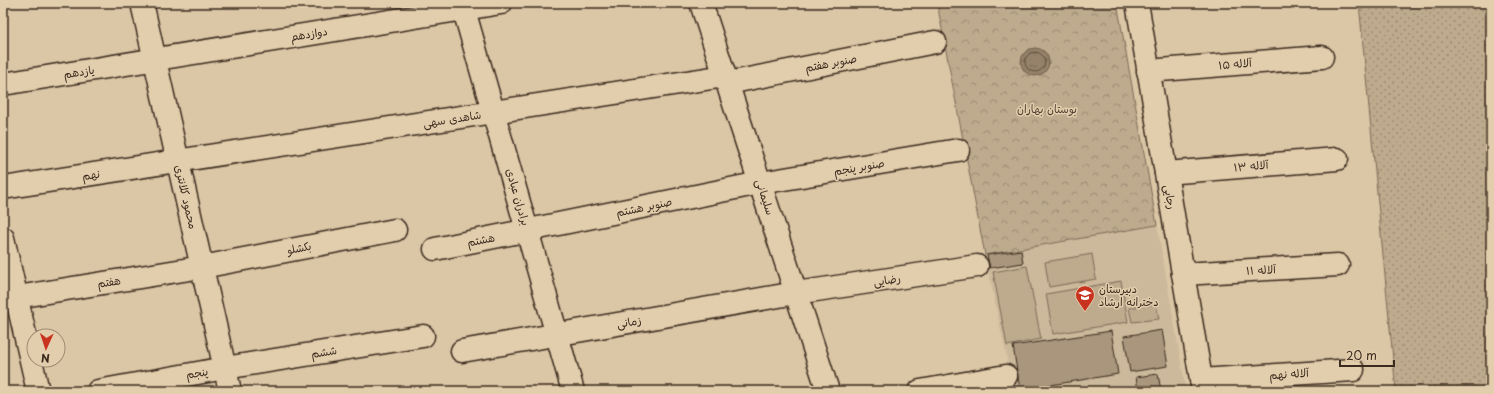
<svg xmlns="http://www.w3.org/2000/svg" width="1494" height="394" viewBox="0 0 1494 394" font-family="'Playpen Sans','Playpen Sans Arabic',sans-serif">
	<defs>
		<pattern id="grass-dots" width="8" height="8" patternUnits="userSpaceOnUse"><rect width="8" height="8" fill="#beaa8d"/><path d="M2 2h.1M6 6h.1" fill="none" stroke="#9c8b73" stroke-width="1.8" stroke-linecap="round"/></pattern>
		<pattern id="forest-crowns" width="20" height="18" patternUnits="userSpaceOnUse"><rect width="20" height="18" fill="#beaa8d"/><path d="M2 6a3 3 0 1 1 6 0M12 15a3 3 0 1 1 6 0" fill="none" stroke="#9c8b73"/></pattern>
		<pattern id="water-ripples" width="26" height="14" patternUnits="userSpaceOnUse"><rect width="26" height="14" fill="#96826a"/><path d="M2 4q2-2 4 0t4 0M15 11q2-2 4 0t4 0" fill="none" stroke="#7c6b57"/></pattern>
	</defs>
	<rect width="100%" height="100%" fill="#dbc6a6"/>
	<filter id="ink" filterUnits="userSpaceOnUse"><feTurbulence type="fractalNoise" baseFrequency=".025" numOctaves="2"/><feDisplacementMap in="SourceGraphic" scale="8" xChannelSelector="R" yChannelSelector="G"/><feConvolveMatrix kernelMatrix="1 2 1 2 8 2 1 2 1" color-interpolation-filters="sRGB"/></filter>
	<g filter="url(#ink)">
		<polygon fill="#ccb89a" points="1157,225 1186,391 1014,391 985,255"/>
		<polygon fill="url(#grass-dots)" stroke="#7c6a56" points="1359,3 1491,3 1491,391 1396,391"/>
		<polygon fill="url(#forest-crowns)" stroke="#7c6a56" points="937,3 1117,3 1157,225 985,255"/>
		<g fill="#beaa8d" stroke="#7c6a56">
			<polygon points="1092,254 1096,279 1049,287 1045,262"/>
			<polygon points="1027,266 1041,339 1007,346 993,272"/>
			<polygon points="1121,281 1128,322 1053,334 1046,294"/>
			<polygon points="1156,304 1159,319 1132,322 1129,308"/>
		</g>
		<circle fill="url(#water-ripples)" stroke="#725f4c" cx="1035" cy="62" r="14"/>
		<g fill="none" stroke-linecap="round" stroke-linejoin="round">
			<circle stroke="#5f4d3c" stroke-width="1" cx="1035" cy="62" r="10"/>
		</g>
		<g fill="#aa967d" stroke="#3b2a1e">
			<polygon points="1021,250 1023,263 990,268 987,255"/>
			<polygon points="1162,330 1168,366 1130,372 1124,336"/>
			<polygon points="1111,331 1118,374 1020,390 1013,346"/>
			<polygon points="1158,374 1161,391 1138,391 1136,377"/>
		</g>
		<g fill="none" stroke-linecap="round" stroke-linejoin="round">
			<defs>
				<g id="minor">
					<polyline points="142,3 230,391"/>
					<polyline points="462,3 573,391"/>
					<polyline points="1137,3 1203,391"/>
					<polyline points="1148,71 1322,57"/>
					<polyline points="728,83 935,42"/>
					<polyline points="3,84 501,3"/>
					<polyline points="1166,173 1337,159"/>
					<polyline points="3,188 725,76"/>
					<polyline points="3,238 38,391"/>
					<polyline points="435,249 760,183 958,150"/>
					<polyline points="1183,274 1338,265"/>
					<polyline points="17,297 202,267 395,230"/>
					<polyline points="462,351 796,293 977,266"/>
					<polyline points="1201,380 1353,370"/>
					<polyline points="98,391 225,368 423,336"/>
					<polyline points="920,391 1006,376"/>
				</g>
				<polyline id="major" points="701,3 828,391"/>
			</defs>
			<use href="#minor" stroke="#3b2a1e" stroke-width="25"/>
			<use href="#major" stroke="#3b2a1e" stroke-width="25"/>
			<use href="#minor" stroke="#e2cdac" stroke-width="22"/>
			<use href="#major" stroke="#e2cdac" stroke-width="22"/>
		</g>
	</g>
	<defs>
		<symbol id="school-pin" viewBox="-11 -11 22 30"><path d="M0 17L-7.5 6A9.5 9.5 0 1 1 7.5 6Z" fill="#c8321e" stroke="#e2cdac"/><path d="M0-5L7-2L0 1L-7-2ZM-4 1L0 2.5L4 1V4Q0 6-4 4Z" fill="#fff"/></symbol>
	</defs>
	<g fill-rule="evenodd">
		<use href="#school-pin" x="1074" y="284" width="22" height="30"/>
	</g>
	<g text-anchor="middle" stroke-width="3" stroke-linejoin="round" paint-order="stroke">
		<g font-size="11" fill="#3b2a1e" stroke="#e2cdac">
			<text transform="translate(309 34) rotate(-9)" y="4">دوازدهم</text>
			<text transform="translate(831 63) rotate(-11)" y="4">صنوبر هفتم</text>
			<text transform="translate(1235 64) rotate(-5)" y="4">آلاله ۱۵</text>
			<text transform="translate(79 72) rotate(-9)" y="4">یازدهم</text>
			<text transform="translate(452 119) rotate(-9)" y="4">شاهدی سهی</text>
			<text transform="translate(1251 166) rotate(-5)" y="4">آلاله ۱۳</text>
			<text transform="translate(859 167) rotate(-10)" y="4">صنوبر پنجم</text>
			<text transform="translate(91 175) rotate(-9)" y="4">نهم</text>
			<text transform="translate(186 197) rotate(77)" y="4">محمود کلانتری</text>
			<text transform="translate(518 197) rotate(74)" y="4">برادران عبادی</text>
			<text transform="translate(765 197) rotate(72)" y="4">سلیمانی</text>
			<text transform="translate(1170 197) rotate(80)" y="4">رجایی</text>
			<text transform="translate(644 207) rotate(-12)" y="4">صنوبر هشتم</text>
			<text transform="translate(481 240) rotate(-11)" y="4">هشتم</text>
			<text transform="translate(299 248) rotate(-11)" y="4">بکشلو</text>
			<text transform="translate(1261 270) rotate(-3)" y="4">آلاله ۱۱</text>
			<text transform="translate(887 280) rotate(-9)" y="4">رضایی</text>
			<text transform="translate(109 282) rotate(-9)" y="4">هفتم</text>
			<text transform="translate(629 322) rotate(-10)" y="4">زمانی</text>
			<text transform="translate(324 352) rotate(-9)" y="4">ششم</text>
			<text transform="translate(197 373) rotate(-10)" y="4">پنجم</text>
			<text transform="translate(1289 374) rotate(-4)" y="4">آلاله نهم</text>
		</g>
		<g font-size="11" fill="#4f3d2f" stroke="#e2cdac">
			<text x="1047" y="113">بوستان بهاران</text>
		</g>
		<g font-size="11" fill="#3b2a1e" stroke="#e2cdac" text-anchor="start">
			<text x="1099" y="293">دبیرستان<tspan x="1099" dy="13">دخترانه ارشاد</tspan></text>
		</g>
	</g>
	<rect width="1494" height="394" fill="none" stroke="#e2cdac" stroke-width="16"/>
	<rect x="8" y="8" width="1478" height="378" fill="none" stroke="#3b2a1e" stroke-width="1.5" filter="url(#ink)"/>
	<g transform="translate(46 348) rotate(183)"><circle r="19" fill="#e2cdac" stroke="#9f8c73"/>
	<path d="M0-3L7 15L0 10L-7 15Z" fill="#c8321e"/>
	<text y="-6" font-size="11" font-weight="bold" text-anchor="middle" fill="#3b2a1e">N</text>
	</g>
	<path d="M1340 360v6h54v-6" fill="none" stroke="#3b2a1e" stroke-width="2"/>
	<text x="1346" y="360" font-size="12" fill="#3b2a1e" stroke="#e2cdac" stroke-width="3" paint-order="stroke">20 m</text>
</svg>
